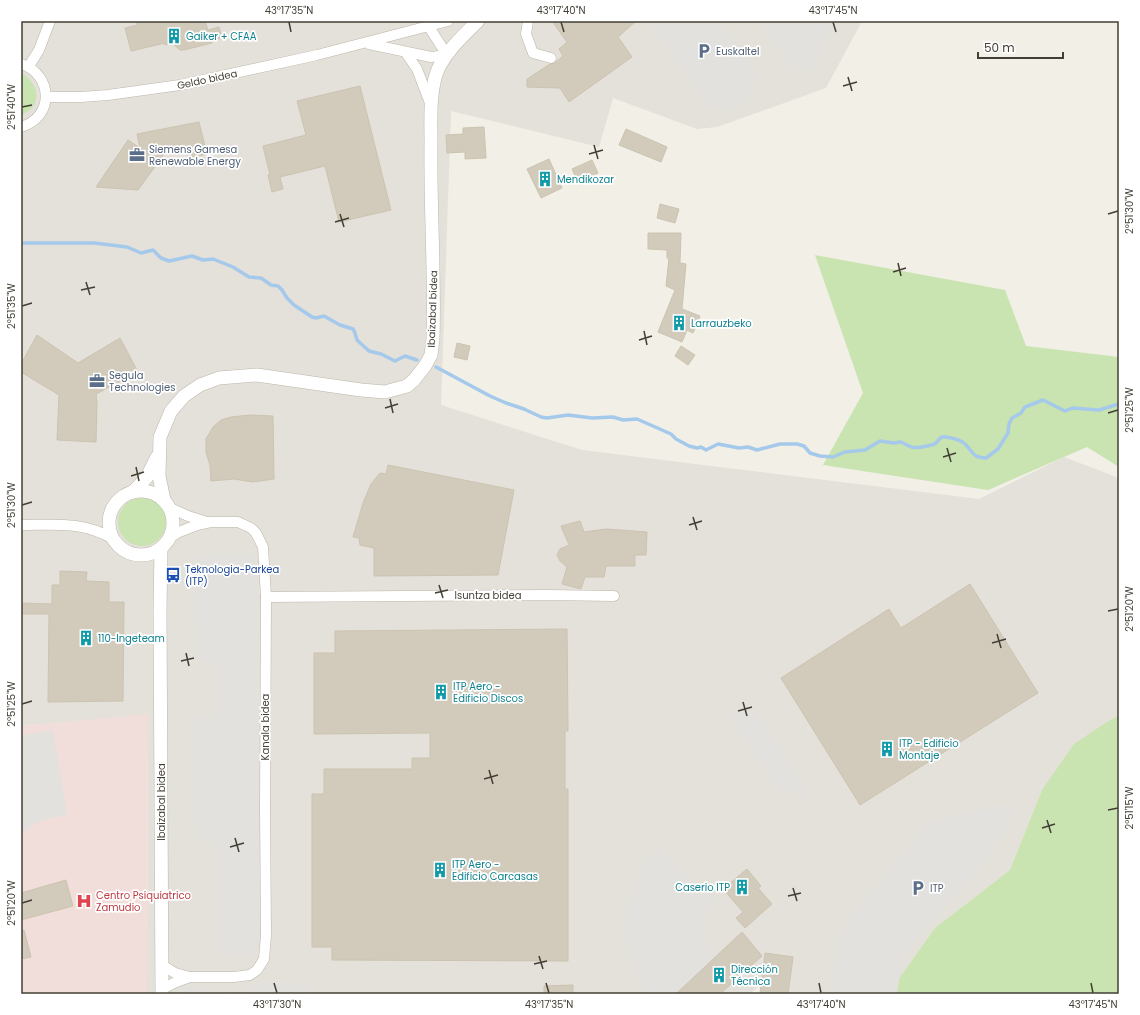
<svg xmlns="http://www.w3.org/2000/svg" width="1140" height="1015" viewBox="0 0 1140 1015" font-family="Poppins,sans-serif">
	<rect width="100%" height="100%" fill="#f1efe6"/>
	<polygon fill="#e4e0da" points="21,21 862,21 826,88 717,127 697,129 613,98 599,147 451,111 441,405 582,450 979,499 1064,457 1119,478 1119,715 1110,720 1042,790 1010,870 935,928 888,994 759,994 761,982 757,988 750,994 147,994 148,715 21,726"/>
	<polygon fill="#f1deda" points="148,714 147,994 21,994 21,726"/>
	<g fill="#c9e3b1">
		<path d="M21,73c19,10 22,34 0,42z"/>
		<polygon points="815,255 1005,290 1026,346 1119,357 1119,467 1087,447 988,490 823,465 863,393"/>
		<circle cx="142" cy="522" r="24"/>
		<polygon points="1119,715 1119,994 888,994 935,928 1010,870 1042,790 1074,744 1110,720"/>
	</g>
	<g fill="#e3e1dd">
		<polygon points="653,21 719,21 759,78 751,84 753,91 752,97 731,111 724,109 718,106 710,110 649,23"/>
		<polygon points="760,21 832,21 815,66 804,71 791,66"/>
		<polygon points="253,555 253,564 257,564 259,943 256,943 256,955 216,956 217,842 198,842 198,824 193,823 193,717 215,717 216,661 197,661 194,556"/>
		<polygon points="734,707 754,708 810,794 803,799 785,787 778,791 728,714"/>
		<polygon points="53,730 67,814 38,822 21,834 21,736"/>
		<polygon points="1014,803 1017,810 985,862 903,955 897,994 832,994 839,931 928,822"/>
		<polygon points="657,849 715,898 707,913 704,923 706,938 711,953 714,958 675,994 646,994 633,967 627,944 626,927 628,906 634,883 648,858"/>
		<polygon points="263,981 309,984 309,994 179,994 179,986 240,994"/>
	</g>
	<g fill="none" stroke-linecap="round" stroke-linejoin="round">
		<g stroke="#a5c9eb" stroke-width="3.5">
			<polyline points="21,243 94,243 127,247 141,253 153,250 161,258 169,261 192,256 203,260 213,259 233,267 249,277 261,278 271,285 278,286 282,290 287,298 294,305 312,317 316,318 324,316 340,325 353,329 355,333 357,340 369,351 381,354 395,361 405,356 417,360"/>
			<path d="M436,367l54,29 16,7 18,6 17,8 6,1 21,-3 24,3 21,-1 10,3 14,-1 34,15 5,5 13,7 8,2 4,-1 5,3 12,-6 21,4 9,-1 9,3 23,-6h17l7,2 6,7 10,3 13,1 12,-5 20,-2 15,-9 14,2 7,-1c11,6 13,7 26,4 3,-1 7,-1 9,-3 4,-4 4,-7 10,-6 7,1 16,3 20,8 8,8 6,12 20,13l12,-9 10,-16 1,-9 3,-6 9,-5 4,-6 18,-7 22,11 7,-3 27,2 20,-6"/>
		</g>
	</g>
	<g fill="#d2cbbc" stroke="#ccc3b0">
		<polygon points="135,21 205,21 208,30 219,27 222,38 212,40 212,43 184,50 180,50 172,43 165,45 165,43 131,51 125,28 138,25"/>
		<polygon points="552,21 636,21 618,37 632,57 569,102 560,88 527,87 527,79 550,64 555,63 563,56 559,49 567,42"/>
		<polygon points="360,86 391,210 339,222 325,166 280,177 283,189 272,192 268,175 270,175 263,146 306,135 297,101"/>
		<polygon points="199,122 207,154 189,158 187,149 164,154 138,190 96,187 128,140 140,148 137,134"/>
		<polygon points="484,127 486,158 465,159 465,152 447,153 446,135 463,134 463,128"/>
		<polygon points="626,129 667,147 661,162 619,145"/>
		<polygon points="549,159 562,188 541,198 527,169"/>
		<polygon points="592,160 598,173 578,182 572,169"/>
		<polygon points="660,204 679,209 675,223 657,218"/>
		<polygon points="648,233 681,233 680,263 686,264 682,309 700,316 693,333 687,330 682,342 658,332 675,290 666,286 669,258 667,258 667,250 648,249"/>
		<polygon points="37,335 78,363 120,338 138,372 96,394 97,403 96,442 57,440 59,395 21,372 21,364"/>
		<polygon points="457,343 470,346 467,360 454,357"/>
		<polygon points="681,346 695,355 688,365 675,356"/>
		<polygon points="250,415 273,416 274,479 253,482 234,479 211,481 210,465 206,452 206,439 213,427 221,420 231,417"/>
		<polygon points="388,465 514,490 498,575 374,576 374,548 360,545 359,538 353,537 363,503 371,484 380,473 386,474"/>
		<polygon points="580,521 584,532 606,529 647,532 646,555 635,555 635,566 606,566 604,577 585,577 581,589 562,584 567,567 560,561 557,555 560,549 569,545 561,526"/>
		<polygon points="60,571 87,572 86,581 109,582 109,602 124,602 123,701 48,702 49,614 21,614 21,603 52,604 52,585 60,585"/>
		<polygon points="970,584 1038,693 860,805 781,678 889,609 901,628"/>
		<polygon points="567,629 568,731 565,731 565,789 568,789 568,961 332,960 332,947 312,947 312,794 324,794 324,769 412,769 412,758 430,758 430,733 314,734 314,653 335,653 335,631"/>
		<polygon points="747,869 761,886 758,888 772,904 745,928 736,918 743,912 723,889"/>
		<polygon points="66,880 73,906 21,920 21,893"/>
		<polygon points="24,930 31,957 21,959 21,931"/>
		<polygon points="742,932 762,956 720,994 676,994"/>
		<polygon points="765,953 793,957 788,994 760,994"/>
		<polygon points="573,985 573,994 544,994 544,986"/>
	</g>
	<g fill="none" stroke-linecap="round" stroke-linejoin="round">
		<defs>
			<g id="minor">
				<polyline points="528,21 526,34 533,53 551,58"/>
				<polyline points="369,44 431,57 447,55 429,27"/>
				<polyline points="406,53 417,69 430,103"/>
				<path d="M21,64c32,10 34,53 0,63"/>
				<polyline points="29,66 39,50 50,21"/>
				<polyline points="46,97 81,97 108,95 180,85 317,55 448,21"/>
				<polyline points="170,508 188,516 207,522"/>
				<path d="M21,525c33,0 63,-4 92,14"/>
				<polyline points="266,597 548,595 614,596"/>
				<polyline points="162,965 175,973 190,977 234,977 250,975 257,970 264,959 266,935 265,810 266,597 263,547 256,533 251,528 238,522 211,522 197,525 179,532 171,537"/>
				<polyline points="162,989 176,982 190,977"/>
			</g>
			<g id="tertiary">
				<circle cx="141" cy="523" r="32"/>
				<polyline points="133,492 147,477 157,457"/>
				<path d="M164,500l-5,-24 1,-39 11,-26 13,-15 16,-11 19,-7 38,-3 104,15 24,2 22,-6 7,-6 11,-14 6,-11 2,-16c2,-66 -3,-131 -2,-197 0,-23 -2,-54 8,-75 10,-19 25,-32 39,-46"/>
				<polyline points="161,549 160,610 162,994"/>
			</g>
		</defs>
		<use href="#minor" stroke="#bcb7a9" stroke-width="11"/>
		<use href="#tertiary" stroke="#bcb7a9" stroke-width="14"/>
		<use href="#minor" stroke="#fff" stroke-width="10"/>
		<use href="#tertiary" stroke="#fff" stroke-width="13"/>
	</g>
	<path fill="none" stroke="#433f35" stroke-width="1.5" d="M289,22l2,10M561,22l3,10M833,22l3,10M848,77l4,14M843,86l14,-4M22,107l10,-2M594,145l4,14M589,154l14,-4M340,214l4,13M1108,214l10,-3M335,222l14,-4M898,263l3,13M893,272l13,-4M86,282l4,13M81,290l14,-3M22,306l10,-3M644,331l3,14M639,340l13,-4M390,399l3,14M385,408l13,-4M1108,413l10,-3M947,448l4,14M943,457l13,-4M136,467l3,14M131,476l13,-4M22,505l10,-3M693,517l4,13M689,525l13,-4M439,585l4,13M435,593l13,-3M1108,611l10,-2M997,634l4,14M992,643l14,-4M186,653l3,13M181,661l13,-3M743,702l4,14M22,704l10,-3M738,711l14,-4M489,770l4,14M484,779l14,-4M1108,810l10,-2M1047,820l4,13M1042,828l13,-4M235,838l4,14M230,847l14,-4M793,888l4,13M788,896l13,-3M22,903l10,-3M539,956l4,13M534,964l13,-3M274,983l3,10M546,983l3,10M819,983l2,10M1091,983l2,10"/>
	<defs>
		<symbol id="building-bare" viewBox="-9 -9 18 18"><path d="M-4-6H4V6H1V3H-1V6H-4ZM-2.5-4.3h1.7v1.8h-1.7ZM.8-4.3h1.7v1.8H.8ZM-2.5-1h1.7V.8h-1.7ZM.8-1h1.7V.8H.8Z" fill="#0f9aa8" stroke="#fff" stroke-width="2.5" paint-order="stroke"/></symbol>
		<symbol id="parking-bare" viewBox="-9 -9 18 18"><path d="M-3.5-5.5H1a3.5 3.5 0 0 1 0 7H-1V5.5H-3.5ZM-1-3.4V-.6H.8a1.4 1.4 0 0 0 0-2.8Z" fill="#5c6f8a" stroke="#fff" stroke-width="2.5" paint-order="stroke"/></symbol>
		<symbol id="office-bare" viewBox="-9 -9 18 18"><path d="M-6-3h4V-5.5h4V-3h4V5H-6ZM-1-4.5V-3h2v-1.5ZM-6 0V1H6V0Z" fill="#5c6f8a" stroke="#fff" stroke-width="2.5" paint-order="stroke"/></symbol>
		<symbol id="bus-bare" viewBox="-9 -9 18 18"><path d="M-5-6H5V4H4V6H2V4H-2V6H-4V4H-5ZM-3.5-4V0h7V-4ZM-3.5 1.2v1.5H-2V1.2ZM2 1.2v1.5H3.5V1.2Z" fill="#1a4fb4" stroke="#fff" stroke-width="2.5" paint-order="stroke"/></symbol>
		<symbol id="hospital-bare" viewBox="-9 -9 18 18"><path d="M-5-5h3v3.5h4V-5h3V5h-3V1.5h-4V5h-3Z" fill="#e0444e" stroke="#fff" stroke-width="2.5" paint-order="stroke"/></symbol>
	</defs>
	<g fill-rule="evenodd">
		<use href="#building-bare" x="163" y="25" width="22" height="22"/>
		<use href="#parking-bare" x="693" y="40" width="22" height="22"/>
		<use href="#office-bare" x="126" y="144" width="22" height="22"/>
		<use href="#building-bare" x="534" y="168" width="22" height="22"/>
		<use href="#building-bare" x="668" y="312" width="22" height="22"/>
		<use href="#office-bare" x="86" y="370" width="22" height="22"/>
		<use href="#bus-bare" x="162" y="564" width="22" height="22"/>
		<use href="#building-bare" x="75" y="627" width="22" height="22"/>
		<use href="#building-bare" x="430" y="681" width="22" height="22"/>
		<use href="#building-bare" x="876" y="738" width="22" height="22"/>
		<use href="#building-bare" x="429" y="859" width="22" height="22"/>
		<use href="#building-bare" x="731" y="876" width="22" height="22"/>
		<use href="#parking-bare" x="907" y="877" width="22" height="22"/>
		<use href="#hospital-bare" x="73" y="890" width="22" height="22"/>
		<use href="#building-bare" x="708" y="964" width="22" height="22"/>
	</g>
	<g text-anchor="middle" stroke-width="3.5" stroke-linejoin="round" paint-order="stroke">
		<g font-size="10" fill="#0d838f" stroke="#fff" text-anchor="start">
			<text x="186" y="40">Gaiker + CFAA</text>
			<text x="557" y="183">Mendikozar</text>
			<text x="691" y="327">Larrauzbeko</text>
			<text x="98" y="642">110-Ingeteam</text>
			<text x="453" y="690">ITP Aero -<tspan x="453" dy="12">Edificio Discos</tspan></text>
			<text x="899" y="747">ITP - Edificio<tspan x="899" dy="12">Montaje</tspan></text>
			<text x="452" y="868">ITP Aero -<tspan x="452" dy="12">Edificio Carcasas</tspan></text>
			<text x="730" y="891" text-anchor="end">Caserio ITP</text>
			<text x="731" y="973">Dirección<tspan x="731" dy="12">Técnica</tspan></text>
		</g>
		<g font-size="10" fill="#4e5e75" stroke="#fff" text-anchor="start">
			<text x="716" y="55">Euskaltel</text>
			<text x="149" y="153">Siemens Gamesa<tspan x="149" dy="12">Renewable Energy</tspan></text>
			<text x="109" y="379">Segula<tspan x="109" dy="12">Technologies</tspan></text>
			<text x="930" y="892">ITP</text>
		</g>
		<g font-size="10" fill="#433f35" stroke="#fff">
			<text transform="translate(207 79) rotate(-12)" y="4">Geldo bidea</text>
			<text transform="translate(432 309) rotate(-88)" y="4">Ibaizabal bidea</text>
			<text x="488" y="599">Isuntza bidea</text>
			<text transform="translate(265 727) rotate(-90)" y="4">Kanala bidea</text>
			<text transform="translate(161 802) rotate(-90)" y="4">Ibaizabal bidea</text>
		</g>
		<g font-size="10" fill="#164399" stroke="#fff" text-anchor="start">
			<text x="185" y="573">Teknologia-Parkea<tspan x="185" dy="12">(ITP)</tspan></text>
		</g>
		<g font-size="10" fill="#be3a42" stroke="#fff" text-anchor="start">
			<text x="96" y="899">Centro Psiquiatrico<tspan x="96" dy="12">Zamudio</tspan></text>
		</g>
	</g>
	<rect width="1140" height="1015" fill="none" stroke="#ffffff" stroke-width="44"/>
	<path d="M978 52v6h85v-6" fill="none" stroke="#433f35" stroke-width="2"/>
	<text x="984" y="52" font-size="12" fill="#433f35" stroke="#ffffff" stroke-width="3" paint-order="stroke">50 m</text>
	<rect x="22" y="22" width="1096" height="971" fill="none" stroke="#433f35" stroke-width="1.5"/>
	<g font-size="10" text-anchor="middle" fill="#433f35">
		<text x="289" y="14">43°17'35"N</text>
		<text x="561" y="14">43°17'40"N</text>
		<text x="833" y="14">43°17'45"N</text>
		<text transform="translate(11 107) rotate(-90)" y="4">2°51'40"W</text>
		<text transform="translate(1129 211) rotate(-90)" y="4">2°51'30"W</text>
		<text transform="translate(11 306) rotate(-90)" y="4">2°51'35"W</text>
		<text transform="translate(1129 410) rotate(-90)" y="4">2°51'25"W</text>
		<text transform="translate(11 505) rotate(-90)" y="4">2°51'30"W</text>
		<text transform="translate(1129 609) rotate(-90)" y="4">2°51'20"W</text>
		<text transform="translate(11 704) rotate(-90)" y="4">2°51'25"W</text>
		<text transform="translate(1129 808) rotate(-90)" y="4">2°51'15"W</text>
		<text transform="translate(11 903) rotate(-90)" y="4">2°51'20"W</text>
		<text x="277" y="1008">43°17'30"N</text>
		<text x="549" y="1008">43°17'35"N</text>
		<text x="821" y="1008">43°17'40"N</text>
		<text x="1093" y="1008">43°17'45"N</text>
	</g>
</svg>
